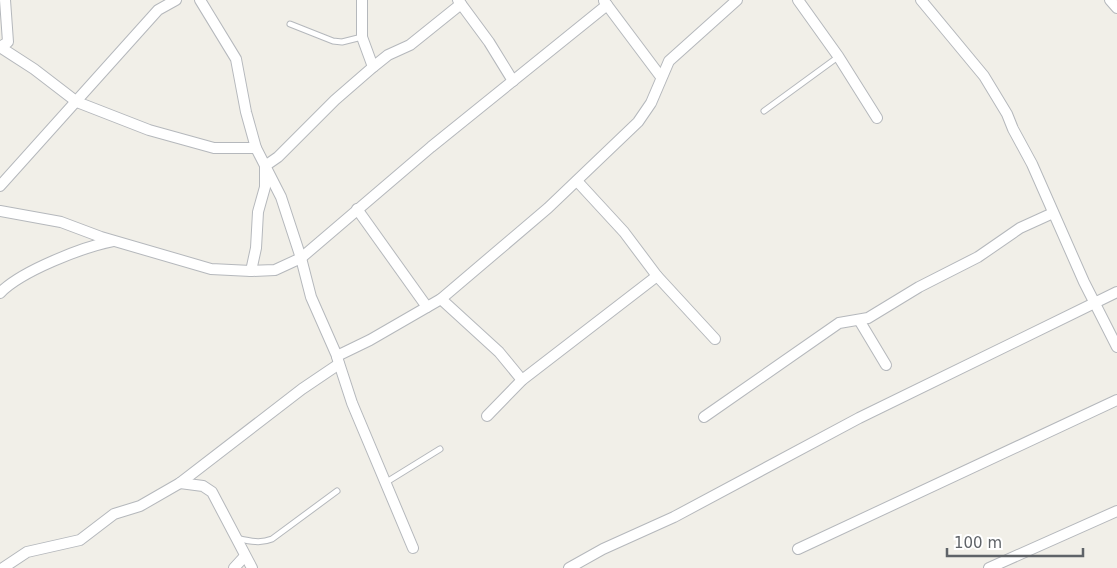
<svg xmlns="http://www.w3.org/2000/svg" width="1117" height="568" viewBox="0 0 1117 568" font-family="'DejaVu Sans',sans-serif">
	<rect width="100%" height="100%" fill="#f1efe8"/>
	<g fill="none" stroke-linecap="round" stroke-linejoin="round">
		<defs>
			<g id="service">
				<polyline points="290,24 333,41 342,42 362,37"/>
				<polyline points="764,111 838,57"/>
				<polyline points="385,483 440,449"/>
				<path d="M236,538c13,3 24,6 36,1l65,-48"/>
			</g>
			<g id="minor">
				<polyline points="200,0 236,59 246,112 256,148 281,197 301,258 311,297 337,356 370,340 441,299 548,208 638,122 651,103 669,61 737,0"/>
				<polyline points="362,0 362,37 373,67"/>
				<polyline points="458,0 489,42 513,81"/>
				<polyline points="798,0 838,56 877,118"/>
				<polyline points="921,0 984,76 1007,114 1013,129 1032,164 1084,282 1117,347"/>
				<polyline points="1110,0 1117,8"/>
				<polyline points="604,1 661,77"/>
				<polyline points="0,47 34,69 77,102 149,130 214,148 256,148"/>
				<polyline points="0,47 8,42 5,0"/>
				<polyline points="577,181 624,232 657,276 715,339"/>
				<polyline points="0,186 158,10 176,0"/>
				<polyline points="357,209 427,307"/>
				<polyline points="0,211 61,222 101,237 211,269 251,271 275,270 301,258 431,147 607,5"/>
				<polyline points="251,271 256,248 258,212 265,187 265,166 278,157 335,100 373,67 388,55 410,45 461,4"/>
				<path d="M0,293c21,-22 83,-46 113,-52"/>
				<polyline points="441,299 499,352 522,380"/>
				<polyline points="859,320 886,365"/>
				<polyline points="337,357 352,403 413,548"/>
				<polyline points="487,416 522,380 657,276"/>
				<polyline points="704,417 839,323 868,318 919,287 978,257 1020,228 1053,213"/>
				<polyline points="180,483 203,486 212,492 252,568"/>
				<polyline points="798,549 1117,400"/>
				<polyline points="3,568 27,552 80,540 114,514 140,506 180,483 302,389 339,364"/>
				<polyline points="234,568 245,556"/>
				<polyline points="569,568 603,549 674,517 859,418 1117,292"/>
				<polyline points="989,568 1117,511"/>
			</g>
		</defs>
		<use href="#service" stroke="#b5b8bc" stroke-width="7"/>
		<use href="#minor" stroke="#b5b8bc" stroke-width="12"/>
		<use href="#service" stroke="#fff" stroke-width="5"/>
		<use href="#minor" stroke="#fff" stroke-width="10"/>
	</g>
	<path d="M947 548v8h136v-8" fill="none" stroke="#5f6368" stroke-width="2.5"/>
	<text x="954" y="548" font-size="15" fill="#5f6368" stroke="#ffffff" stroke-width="4" paint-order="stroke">100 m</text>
</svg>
